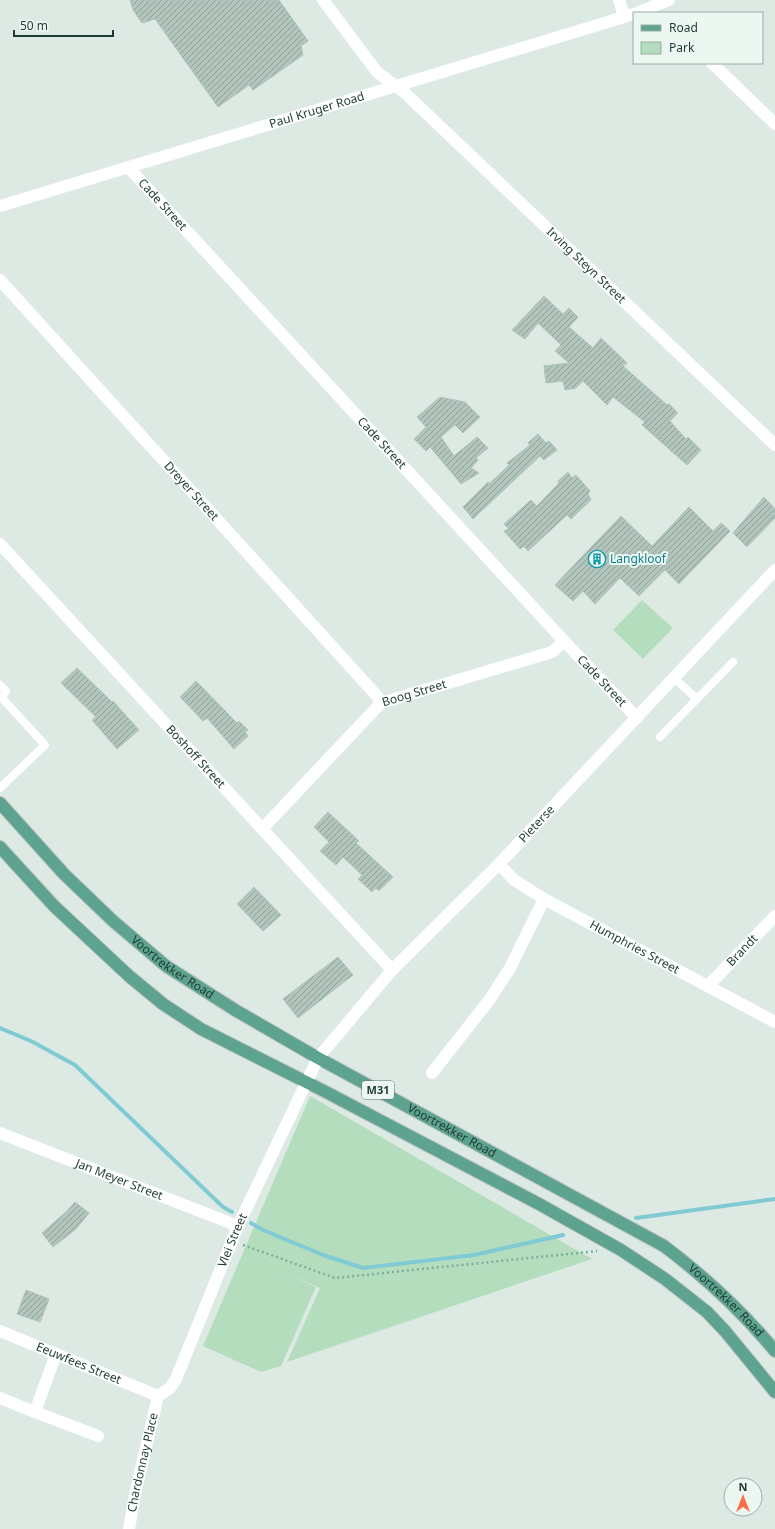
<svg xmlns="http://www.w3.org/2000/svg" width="775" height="1529" viewBox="0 0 775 1529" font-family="'Noto Sans',sans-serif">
	<defs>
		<pattern id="building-hatch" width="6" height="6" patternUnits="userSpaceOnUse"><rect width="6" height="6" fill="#b2c5bd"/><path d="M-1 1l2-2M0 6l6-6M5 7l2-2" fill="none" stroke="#90a19a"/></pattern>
	</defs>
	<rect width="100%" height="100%" fill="#ddeae4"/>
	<g fill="#b4ddbe">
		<polygon points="642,600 673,628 643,659 613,630"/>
		<polygon points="310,1096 592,1259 287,1362 320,1288 280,1271 316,1287 281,1366 261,1372 203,1346"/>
	</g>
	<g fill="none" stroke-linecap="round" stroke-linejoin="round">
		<g stroke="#80cad4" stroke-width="4">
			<polyline points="0,1028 31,1041 75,1065 223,1207 232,1212"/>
			<polyline points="636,1218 775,1199"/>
			<polyline points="251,1223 263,1230 323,1255 363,1268 474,1255 563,1235"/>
		</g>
	</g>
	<g fill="url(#building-hatch)" stroke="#afc4bb">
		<polygon points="130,0 279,0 308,41 301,46 303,55 253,90 249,85 218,107 155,19 142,23 133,10"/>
		<polygon points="544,296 563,314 569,308 578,317 569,327 593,348 601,338 627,363 623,366 667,405 669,404 678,413 670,421 686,439 688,437 701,450 687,465 642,425 645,422 613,397 607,405 583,381 576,388 565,390 563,381 546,383 544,366 569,363 555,351 561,345 538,323 525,339 512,330"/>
		<polygon points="440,397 465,402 480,417 463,433 455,425 441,437 454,456 477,437 488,448 476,458 478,460 471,468 479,473 461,484 430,447 426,451 414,439 426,427 417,417"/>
		<polygon points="538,434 546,443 549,441 557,450 544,460 540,456 473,519 463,507 488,482 489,484 509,465 507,463 530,445 528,443"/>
		<polygon points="568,472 572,478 576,475 590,491 588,494 591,500 571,519 567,515 528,551 524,546 520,549 504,531 509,529 504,524 531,500 537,506 559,483 558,481"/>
		<polygon points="764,497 775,509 775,518 747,547 733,533"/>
		<polygon points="689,507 713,531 721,523 730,531 679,584 665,570 639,596 620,578 595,604 583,591 573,601 555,585 621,516 652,546"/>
		<polygon points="77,668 112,702 113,701 139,730 117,749 92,720 96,717 61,683"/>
		<polygon points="196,681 237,723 239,721 248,730 245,732 248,736 234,749 207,718 203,721 180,697"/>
		<polygon points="328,812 359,841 356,843 393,877 379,891 376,888 372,892 358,879 362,875 343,857 336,865 320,851 329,842 314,827"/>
		<polygon points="254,887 281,915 263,931 237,904"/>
		<polygon points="338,957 353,975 298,1018 283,999"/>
		<polygon points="75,1202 89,1213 76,1229 53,1247 42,1233 66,1212"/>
		<polygon points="26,1290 49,1299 40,1322 17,1314"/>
	</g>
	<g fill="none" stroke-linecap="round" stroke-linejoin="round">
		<defs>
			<g id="primary">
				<path id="s13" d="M0,803l64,71 49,47 53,45 69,44 83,48 346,188c41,31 78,65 111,105"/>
				<polyline points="0,847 54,906 129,976 163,1004 201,1029 324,1091 539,1204 621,1250 665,1279 707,1312 725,1331 775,1392"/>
			</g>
		</defs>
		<use href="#primary" stroke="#bcc4c2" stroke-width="14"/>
		<polyline stroke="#7bb09e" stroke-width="2.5" stroke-dasharray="2 3" stroke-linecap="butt" points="243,1245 335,1278 597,1251"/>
		<g stroke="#fff" stroke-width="8">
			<polyline points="674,678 697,699"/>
			<polyline points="0,685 6,691 2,698 45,745 0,788"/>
			<polyline points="660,737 733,662"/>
		</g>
		<g stroke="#fff" stroke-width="12">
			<path id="s1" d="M323,0l54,72 28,21 370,352"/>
			<polyline points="619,0 624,16"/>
			<polyline points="637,13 669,0"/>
			<polyline points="712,63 775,124"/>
			<path id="s2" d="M128,167l436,474 73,77"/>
			<path id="s3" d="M0,206l634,-192"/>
			<path id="s4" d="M0,280l377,416 4,7"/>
			<path id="s5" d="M0,544l392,426"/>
			<path id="s6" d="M262,829l119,-126 171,-51 12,-11"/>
			<path id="s7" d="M499,864l15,16 30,19 231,123"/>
			<path id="s8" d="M709,985l66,-69"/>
			<polyline points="432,1073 490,999 510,968 544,899"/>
			<path id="s9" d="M0,1133l238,93"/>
			<path id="s10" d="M0,1331l158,65"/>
			<polyline points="56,1354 35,1412 98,1436"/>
			<path id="s11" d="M158,1396l12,-8 6,-9 62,-153 80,-168 74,-88 107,-106 276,-294"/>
			<polyline points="0,1398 35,1412"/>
			<path id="s12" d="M129,1529l6,-35 23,-98"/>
		</g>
		<use href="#primary" stroke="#5ea38f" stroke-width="12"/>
	</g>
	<defs>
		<symbol id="building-ring" viewBox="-11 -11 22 22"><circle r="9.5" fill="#edf7f2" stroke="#0f9aa8" stroke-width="1.5"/><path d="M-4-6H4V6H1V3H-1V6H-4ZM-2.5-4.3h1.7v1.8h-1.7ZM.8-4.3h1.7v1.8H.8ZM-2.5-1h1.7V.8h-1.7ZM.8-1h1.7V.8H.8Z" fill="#0f9aa8"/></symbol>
	</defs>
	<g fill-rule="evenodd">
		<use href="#building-ring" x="587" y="549" width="20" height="20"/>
	</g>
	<g text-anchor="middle" stroke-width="4" stroke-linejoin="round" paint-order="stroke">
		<rect fill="#edf7f2" stroke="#5c736c" stroke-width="1" x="362" y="1081" width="32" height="18" rx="3"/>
		<g font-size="11" font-weight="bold" fill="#1e3b32">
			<text x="378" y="1094">M31</text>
		</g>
		<g font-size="12" fill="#1e3b32" stroke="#edf7f2">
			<text dy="4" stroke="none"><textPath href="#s3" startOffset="331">Paul Kruger Road</textPath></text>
			<text dy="4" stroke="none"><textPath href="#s2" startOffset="51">Cade Street</textPath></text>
			<text dy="4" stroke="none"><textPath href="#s1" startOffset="375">Irving Steyn Street</textPath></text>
			<text dy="4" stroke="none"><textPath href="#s2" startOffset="375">Cade Street</textPath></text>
			<text dy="4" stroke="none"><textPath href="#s4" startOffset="285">Dreyer Street</textPath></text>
			<text dy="4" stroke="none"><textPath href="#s2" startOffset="699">Cade Street</textPath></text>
			<text dy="4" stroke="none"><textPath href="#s6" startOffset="208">Boog Street</textPath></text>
			<text dy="4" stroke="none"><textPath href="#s5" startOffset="289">Boshoff Street</textPath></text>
			<text dy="4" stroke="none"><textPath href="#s11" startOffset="697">Pieterse</textPath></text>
			<text dy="4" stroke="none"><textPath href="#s7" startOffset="160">Humphries Street</textPath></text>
			<text dy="4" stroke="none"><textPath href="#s8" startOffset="48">Brandt</textPath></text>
			<text dy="4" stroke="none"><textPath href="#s13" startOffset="239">Voortrekker Road</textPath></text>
			<text dy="4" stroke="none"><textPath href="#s13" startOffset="563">Voortrekker Road</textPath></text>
			<text dy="4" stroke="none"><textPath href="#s9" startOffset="128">Jan Meyer Street</textPath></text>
			<text dy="4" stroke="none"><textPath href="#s11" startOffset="175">Vlei Street</textPath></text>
			<text dy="4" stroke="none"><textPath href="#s13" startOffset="887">Voortrekker Road</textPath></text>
			<text dy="4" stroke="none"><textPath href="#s10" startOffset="85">Eeuwfees Street</textPath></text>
			<text dy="4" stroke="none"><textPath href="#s12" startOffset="68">Chardonnay Place</textPath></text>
		</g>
		<g font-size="12" fill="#0d838f" stroke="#edf7f2" text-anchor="start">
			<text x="610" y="563">Langkloof</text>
		</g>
	</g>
	<rect x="633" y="12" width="130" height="52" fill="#edf7f2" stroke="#9aaca5"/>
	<rect x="641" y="25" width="20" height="6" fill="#5ea38f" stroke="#9aaca5"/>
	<text x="669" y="32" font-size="12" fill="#1e3b32">Road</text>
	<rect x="641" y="42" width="20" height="12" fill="#b4ddbe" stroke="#9aaca5"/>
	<text x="669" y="52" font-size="12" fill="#1e3b32">Park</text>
	<g transform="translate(743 1497)"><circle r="19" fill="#edf7f2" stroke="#9aaca5"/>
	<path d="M0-3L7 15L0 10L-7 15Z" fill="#fb6f4a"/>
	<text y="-6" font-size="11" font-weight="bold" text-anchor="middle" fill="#1e3b32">N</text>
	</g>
	<path d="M14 30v6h99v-6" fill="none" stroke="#1e3b32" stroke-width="2"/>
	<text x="20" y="30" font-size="12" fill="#1e3b32" stroke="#edf7f2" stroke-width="3" paint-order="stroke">50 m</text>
</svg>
